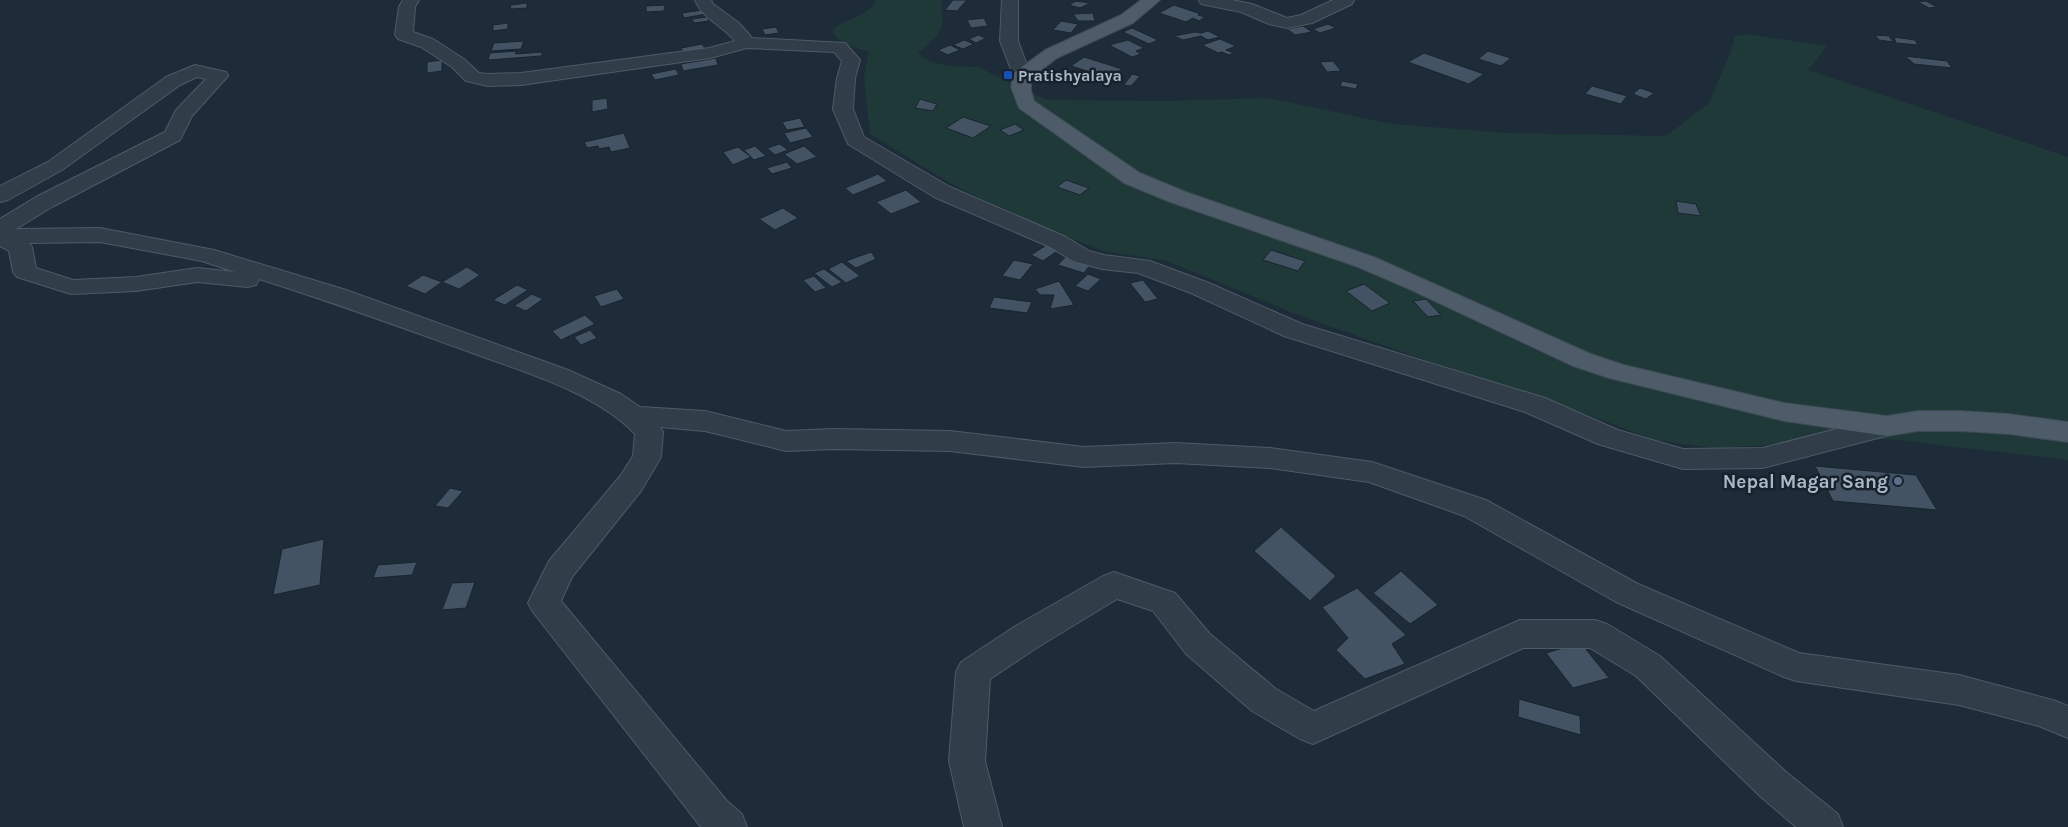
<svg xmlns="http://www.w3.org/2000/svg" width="2068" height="827" viewBox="0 0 2068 827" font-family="Karla,sans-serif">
	<rect width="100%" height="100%" fill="#1d2c38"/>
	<path fill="#1f3939" d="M876,0h65l2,24 -7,13 -18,16 11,8 20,5 29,1 69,33 120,1 100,-3 126,26 113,9 160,3 42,-32 22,-50 5,-18 12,-2 80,12 -19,24 260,87v303l-180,-21 -176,9 -58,-8 -107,-41 -105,-33 -149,-53 -126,-52 -65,-10 -107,-45 -45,-23 -80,-49 -6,-58 5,-24c-12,-4 -33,-8 -37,-22 13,-12 37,-13 44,-30z"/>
	<g fill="#435363" stroke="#19242f">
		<polygon points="953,0 967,0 957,11 945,10"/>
		<polygon points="1076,1 1090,3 1080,8 1069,5"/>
		<polygon points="1926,1 1937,7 1929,8 1918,2"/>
		<polygon points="527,3 527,8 510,9 511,5"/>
		<polygon points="665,5 664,11 646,12 646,6"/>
		<polygon points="1174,5 1201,14 1198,15 1205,17 1199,21 1193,18 1186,22 1159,13"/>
		<polygon points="703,10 706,14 684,18 682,13"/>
		<polygon points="1093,13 1095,21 1078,21 1073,14"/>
		<polygon points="707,17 709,21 694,23 692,19"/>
		<polygon points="984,18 988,26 971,28 967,20"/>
		<polygon points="1061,21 1078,24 1071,33 1053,30"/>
		<polygon points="508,23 508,29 493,31 493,25"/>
		<polygon points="1328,24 1336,28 1320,33 1313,29"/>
		<polygon points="1303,26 1312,32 1295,35 1287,29"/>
		<polygon points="776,27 779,33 765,35 762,29"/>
		<polygon points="1132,28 1158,40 1149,44 1123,32"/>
		<polygon points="1208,31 1220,37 1208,40 1201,36 1183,40 1174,36 1195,32 1201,33"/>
		<polygon points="978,35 986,38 976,43 969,39"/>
		<polygon points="1875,35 1889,36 1893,42 1879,40"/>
		<polygon points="1894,37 1915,40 1918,45 1896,43"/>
		<polygon points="1220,39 1236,46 1226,50 1234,53 1229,55 1222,52 1218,53 1202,45"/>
		<polygon points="964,40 974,44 963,49 953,45"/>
		<polygon points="1128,40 1144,48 1136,51 1141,54 1132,57 1109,45"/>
		<polygon points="524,41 521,49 491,51 494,43"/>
		<polygon points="702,44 705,48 684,53 681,48"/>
		<polygon points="950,45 960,50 948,55 938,50"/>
		<polygon points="517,51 515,54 543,52 541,56 488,60 490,53"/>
		<polygon points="1488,51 1511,58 1501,66 1478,59"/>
		<polygon points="1424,53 1484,74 1469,84 1408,62"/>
		<polygon points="1905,56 1947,61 1952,68 1914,64"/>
		<polygon points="1084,57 1122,69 1110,78 1071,66"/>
		<polygon points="716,58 718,65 683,71 681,64"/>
		<polygon points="442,60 442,71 427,73 427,62"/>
		<polygon points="1333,61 1341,71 1327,72 1320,62"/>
		<polygon points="676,69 679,75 655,80 651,74"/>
		<polygon points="1132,74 1140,76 1131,86 1124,85"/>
		<polygon points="1342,81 1358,84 1356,89 1340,86"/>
		<polygon points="1592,86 1627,96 1621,104 1585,94"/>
		<polygon points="1640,88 1654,93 1646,99 1633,94"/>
		<polygon points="607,98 608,109 592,112 592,100"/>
		<polygon points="920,99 937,104 933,111 915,108"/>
		<polygon points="963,117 991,126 973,138 946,128"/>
		<polygon points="800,118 805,127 787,130 782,122"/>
		<polygon points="1015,124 1024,130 1009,136 1000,130"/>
		<polygon points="806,128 813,137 790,143 784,133"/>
		<polygon points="624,133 630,148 611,152 609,147 599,149 598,146 587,148 584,142"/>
		<polygon points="780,144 788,150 775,155 767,148"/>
		<polygon points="755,146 766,156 754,160 744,150"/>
		<polygon points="804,146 817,157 797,164 784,154"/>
		<polygon points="738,147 751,157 733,165 723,152"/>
		<polygon points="787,162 792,168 772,174 767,168"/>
		<polygon points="878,174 887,181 853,195 845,188"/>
		<polygon points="1066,180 1089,188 1080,195 1057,187"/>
		<polygon points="906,190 921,202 891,214 876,202"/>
		<polygon points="1676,201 1696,204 1701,216 1678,213"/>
		<polygon points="783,208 798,218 775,230 759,219"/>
		<polygon points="1051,242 1063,247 1043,261 1031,255"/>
		<polygon points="1271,250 1305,261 1298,271 1263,260"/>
		<polygon points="871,252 876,259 856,268 846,261"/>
		<polygon points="1066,256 1091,264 1084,273 1058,265"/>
		<polygon points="1014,260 1033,264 1020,280 1002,276"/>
		<polygon points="842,262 860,276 846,283 828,269"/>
		<polygon points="467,267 480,275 459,289 442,282"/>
		<polygon points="824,269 842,282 832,287 814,273"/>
		<polygon points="1088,274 1101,279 1088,291 1075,286"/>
		<polygon points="423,275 442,282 425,294 406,286"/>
		<polygon points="814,276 826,288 815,292 803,280"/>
		<polygon points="1143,280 1158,299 1145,302 1130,283"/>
		<polygon points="1059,281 1074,305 1050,309 1054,295 1040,295 1035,289"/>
		<polygon points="1364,284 1390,303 1372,311 1346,291"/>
		<polygon points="517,285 528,290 505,305 493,300"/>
		<polygon points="617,289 624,299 601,307 594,296"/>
		<polygon points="532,294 543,299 526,311 514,306"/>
		<polygon points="994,297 1032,302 1027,313 989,308"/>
		<polygon points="1426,299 1441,315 1428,317 1413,301"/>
		<polygon points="585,315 595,324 561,340 552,331"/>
		<polygon points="590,330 597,338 581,345 574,337"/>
		<polygon points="1815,466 1916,475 1937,510 1833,501"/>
		<polygon points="450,488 463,491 448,508 435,506"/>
		<polygon points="1281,527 1336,576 1310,601 1254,551"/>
		<polygon points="324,539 320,585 273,595 282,549"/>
		<polygon points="417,562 412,575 373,578 378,565"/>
		<polygon points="1401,571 1438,605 1410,624 1373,593"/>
		<polygon points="475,582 466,608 442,610 452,583"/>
		<polygon points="1357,588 1406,635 1392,644 1405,664 1365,679 1336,650 1348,638 1322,607"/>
		<polygon points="1581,643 1609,678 1573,688 1546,653"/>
		<polygon points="1519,699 1580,716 1581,735 1518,717"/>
	</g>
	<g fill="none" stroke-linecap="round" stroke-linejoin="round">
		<defs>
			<g id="minor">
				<path d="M403,0h16l-4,7 -2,25 20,7 31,20 15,14 9,1 33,-1 188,-25 26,-7c-12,-15 -33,-23 -40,-41h16l2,4 26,19 13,15 93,5 15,17 -5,18 -2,31 11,28 86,50 116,50 23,14 15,4 46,6 59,22 93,41 243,74 73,32 65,19 80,-1 124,-32 10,3 4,7 -4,7 -134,35 -80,1 -85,-25 -73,-32 -241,-76 -93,-43 -53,-20 -36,-4 -29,-8 -23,-14 -116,-50 -86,-53 -15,-35 4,-31 5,-17 -8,-9 -87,-4 -37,10 -189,27 -33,1 -22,-5 -14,-14 -31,-20 -23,-8 -3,-4 4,-28z"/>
				<polygon points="1002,0 1018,0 1018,41 1031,76 1029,80 1022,82 1015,80 1000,41"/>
				<polygon points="1199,0 1232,0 1252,4 1287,18 1301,15 1333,0 1354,0 1352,4 1312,23 1287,28 1269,24 1241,12 1201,4"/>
				<path d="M195,65l31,7 2,4 -36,40 -12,24 -128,67 -36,22 84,-1 114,22 132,40 222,80 53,24 19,13 65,4 81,20 47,-2 117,2 134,16 91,-4 95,5 102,14 114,38 152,84 161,69 160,22 97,26 12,5v32l-29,-12 -80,-21 -163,-24 -12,-4 -168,-75 -152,-86 -95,-34 -99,-14 -95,-5 -91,4 -134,-16 -117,-2 -47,2 -81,-20 -45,-4 3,5 -2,25 -20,34 -69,86 -11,24 166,200 15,13 5,13h-46l-168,-215 -5,-9 21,-42 72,-86 12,-19 2,-22c-39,-42 -115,-63 -168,-83 -69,-25 -138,-50 -208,-72l-3,6 -8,2 -51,-5 -61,9 -65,3 -54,-17 -4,-5 -4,-21 -9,-5v-27l36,-22 129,-65 11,-22 30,-31 -9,-2 -17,8 -118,85 -54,30 -8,2v-16l48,-24 118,-85zM100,242l102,19 33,11 -38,-4 -61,9 -63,3 -37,-12 -4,-21 -3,-4z"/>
				<polygon points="1114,572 1175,593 1210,634 1276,689 1314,711 1520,620 1595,620 1607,624 1660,656 1786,772 1838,814 1843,827 1796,827 1760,796 1636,676 1590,648 1523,648 1313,744 1300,739 1252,711 1186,654 1153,611 1117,599 1038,647 990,679 985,761 1002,827 964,827 949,761 956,672 961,662 1014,627 1103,576"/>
			</g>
			<polygon id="major" points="1141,0 1160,0 1133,23 1057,58 1031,78 1031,90 1034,101 1140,173 1186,192 1374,257 1591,354 1624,365 1784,403 1887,416 1918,411 1960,411 2009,414 2068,422 2068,442 2009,434 1960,431 1918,431 1887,436 1784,421 1609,378 1573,366 1409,289 1358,267 1170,202 1124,183 1019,108 1011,87 1013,76 1015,72 1045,50 1121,15"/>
		</defs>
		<use href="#minor" stroke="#4e5b67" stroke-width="2"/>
		<use href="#major" stroke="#3d4955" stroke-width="2"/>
		<use href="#minor" fill="#313d49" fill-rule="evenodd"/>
		<use href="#major" fill="#4e5c69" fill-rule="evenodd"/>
	</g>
	<rect fill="#1a4fb4" stroke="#17222d" stroke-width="2" x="1003" y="70" width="10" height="10" rx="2.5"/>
	<circle fill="#5c6f8a" stroke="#17222d" stroke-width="2" cx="1898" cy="481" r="5"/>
	<g text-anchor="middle" stroke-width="5" stroke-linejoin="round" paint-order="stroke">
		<g font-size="16" font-weight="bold" fill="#aab8c6" stroke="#17222d" text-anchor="start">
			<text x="1018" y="81">Pratishyalaya</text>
		</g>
		<g font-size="19" font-weight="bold" fill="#aab8c6" stroke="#17222d" text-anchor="end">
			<text x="1888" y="488">Nepal Magar Sang</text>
		</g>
	</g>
</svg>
